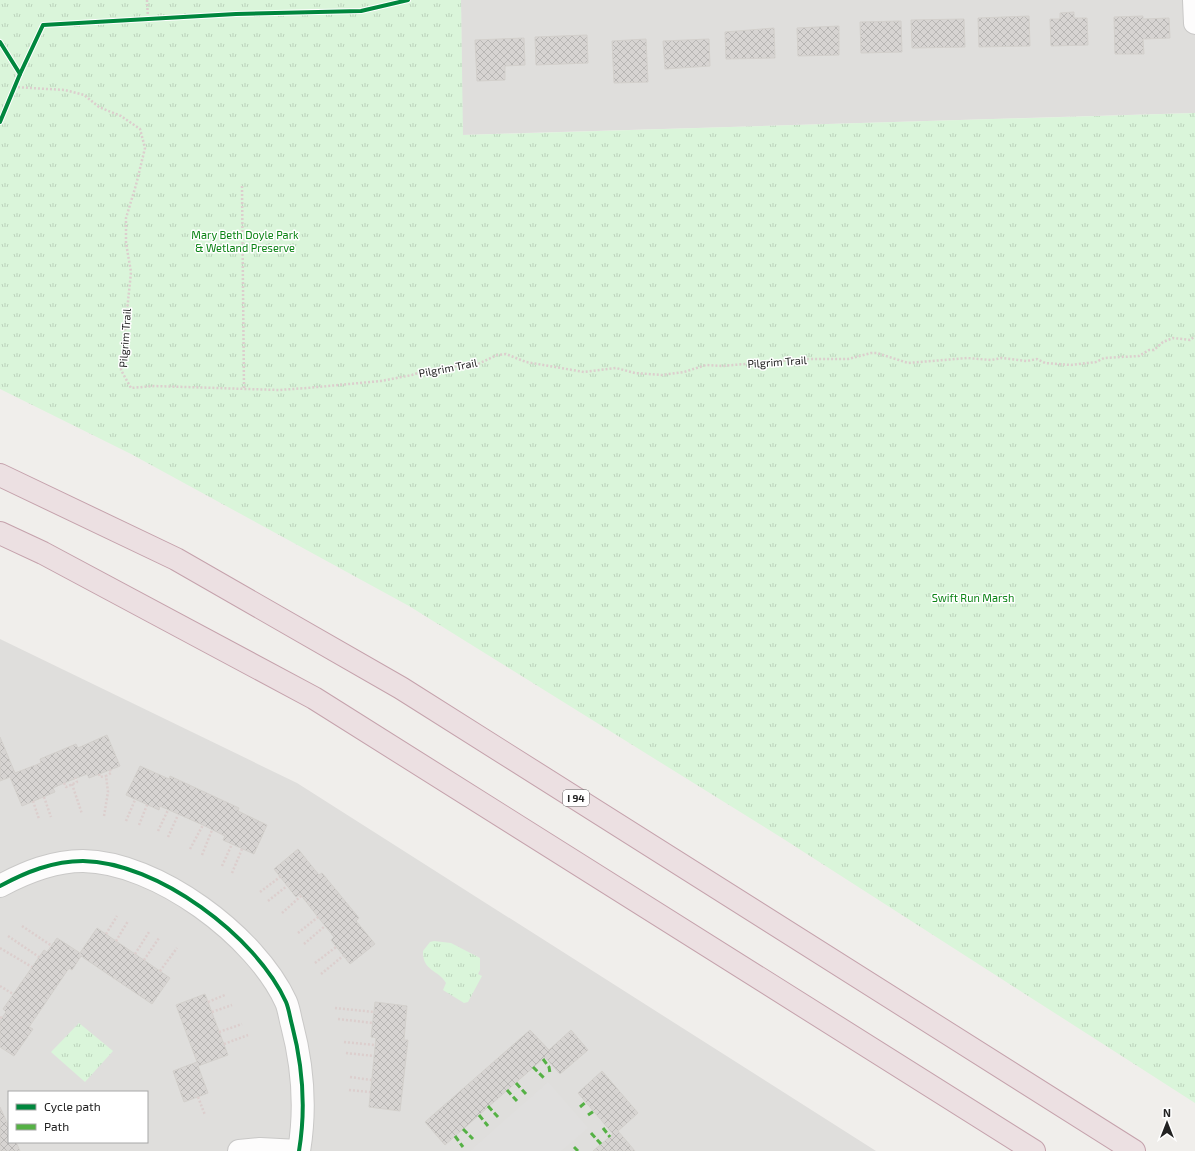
<svg xmlns="http://www.w3.org/2000/svg" width="1195" height="1151" viewBox="0 0 1195 1151" font-family="'Exo 2',sans-serif">
	<defs>
		<pattern id="park-tufts" width="24" height="20" patternUnits="userSpaceOnUse"><rect width="24" height="20" fill="#daf5da"/><path d="M3 7l-1-3M5 7V3M7 7l1-3M15 17l-1-3M17 17v-4M19 17l1-3" fill="none" stroke="#bbd2bb"/></pattern>
		<pattern id="building-cross-hatch" width="8" height="8" patternUnits="userSpaceOnUse"><rect width="8" height="8" fill="#d7d4d2"/><path d="M0 0l8 8M0 8l8-8" fill="none" stroke="#b8b6b4"/></pattern>
	</defs>
	<rect width="100%" height="100%" fill="#f0eeeb"/>
	<g fill="#dfdedc" fill-rule="evenodd">
		<polygon points="461,0 1195,0 1195,113 462,135"/>
		<path d="M0,639l297,144 579,368h-876zM9,1092h138v50h-138z"/>
	</g>
	<g fill="url(#park-tufts)">
		<polygon points="0,0 461,0 463,135 1195,113 1195,1103 782,838 409,606 131,454 0,389"/>
		<path d="M434,941l17,2 29,15v12l-2,4 4,2 -14,26 -4,1 -21,-13 3,-7c-7,-13 -24,-12 -23,-32l7,-9z"/>
		<polygon points="79,1023 113,1051 85,1082 51,1052"/>
	</g>
	<polygon fill="#e0dfde" points="548,1082 588,1128 561,1151 470,1151"/>
	<g fill="url(#building-cross-hatch)" stroke="#d3d0cc">
		<polygon points="1074,12 1074,18 1087,18 1088,45 1051,46 1050,19 1060,19 1060,13"/>
		<polygon points="1029,16 1030,46 979,47 978,18"/>
		<polygon points="1143,16 1143,19 1169,18 1170,38 1143,39 1144,54 1115,54 1114,17"/>
		<polygon points="964,19 965,47 912,48 911,20"/>
		<polygon points="901,21 902,52 861,53 860,22"/>
		<polygon points="839,26 839,55 798,56 797,28"/>
		<polygon points="774,28 775,58 726,59 725,32"/>
		<polygon points="587,35 588,63 536,65 535,37"/>
		<polygon points="524,38 525,65 505,66 505,80 477,81 475,40"/>
		<polygon points="646,39 648,82 614,83 612,41"/>
		<polygon points="709,39 710,66 665,69 663,41"/>
		<polygon points="107,735 120,766 89,778 87,774 64,783 53,788 55,792 22,806 10,777 0,781 0,737 15,773 41,763 40,759 76,744 78,748"/>
		<polygon points="140,766 169,779 170,776 239,808 238,811 267,825 254,854 223,840 225,836 203,825 160,806 159,810 126,795"/>
		<polygon points="298,849 319,875 322,873 359,918 356,921 375,944 350,964 331,940 334,937 318,917 300,894 296,897 274,869"/>
		<polygon points="97,928 170,978 152,1004 81,956 72,970 69,968 29,1027 33,1029 14,1056 0,1047 0,1021 6,1012 3,1009 44,950 47,952 57,938 80,953"/>
		<polygon points="205,994 228,1055 198,1066 208,1093 184,1102 173,1071 197,1062 176,1005"/>
		<polygon points="375,1002 407,1006 404,1040 408,1040 400,1111 369,1107 376,1038 371,1037"/>
		<polygon points="530,1030 549,1050 571,1030 588,1050 560,1074 545,1057 445,1145 425,1122"/>
		<polygon points="602,1071 638,1113 618,1131 635,1151 593,1151 613,1134 578,1093"/>
		<polygon points="0,1107 9,1127 9,1142 16,1142 20,1151 0,1151"/>
	</g>
	<g fill="none" stroke-linecap="round" stroke-linejoin="round">
		<defs>
			<g id="minor">
				<polyline points="1194,0 1195,23"/>
				<path d="M0,886c26,-14 53,-25 83,-25 74,1 173,75 203,141 3,7 4,16 6,23 11,42 14,84 7,126"/>
				<polyline points="239,1151 260,1149 299,1151"/>
			</g>
			<g id="motorway">
				<polyline points="0,475 176,559 401,688 1134,1151"/>
				<polyline points="0,533 43,553 314,698 1034,1151"/>
			</g>
		</defs>
		<use href="#minor" stroke="#c9c8c7" stroke-width="24"/>
		<use href="#motorway" stroke="#c5a2ac" stroke-width="24"/>
		<g stroke="#dccecd" stroke-width="2.5" stroke-dasharray="2 2" stroke-linecap="butt">
			<polyline points="147,0 148,19"/>
			<polyline points="14,87 65,90 84,95 99,107 121,116 140,129 145,148 136,185 126,218 126,243 131,272 121,370 131,388 154,386 279,390 307,388 381,381 412,375 424,371 459,366 469,366 478,364 497,355 506,354 526,362 584,372 616,368 635,373 662,375 684,372 706,365 722,366 804,359 848,359 871,353 877,353 908,363 967,358 991,360 1002,358 1027,361 1037,359 1045,363 1071,365 1096,362 1104,358 1139,356 1149,350 1154,350 1163,342 1173,338 1190,340 1195,336"/>
			<polyline points="242,186 244,389"/>
			<polyline points="99,774 100,777 106,776"/>
			<polyline points="64,783 66,787 77,782 75,778"/>
			<polyline points="72,784 82,814"/>
			<polyline points="44,797 51,817"/>
			<polyline points="33,801 39,819"/>
			<polyline points="104,816 108,792 106,776 111,773 110,770"/>
			<polyline points="126,821 135,800"/>
			<polyline points="139,825 147,805"/>
			<polyline points="158,831 168,810"/>
			<polyline points="168,837 178,815"/>
			<polyline points="190,849 203,825"/>
			<polyline points="202,855 212,830"/>
			<polyline points="222,866 232,844"/>
			<polyline points="232,873 242,849"/>
			<polyline points="260,892 280,877"/>
			<polyline points="268,901 287,886"/>
			<polyline points="282,913 301,896"/>
			<polyline points="22,926 52,946"/>
			<polyline points="298,933 318,917"/>
			<polyline points="106,934 117,916"/>
			<polyline points="8,936 39,957"/>
			<polyline points="116,941 128,921"/>
			<polyline points="304,944 325,926"/>
			<polyline points="0,948 32,967"/>
			<polyline points="135,954 149,932"/>
			<polyline points="144,960 159,938"/>
			<polyline points="315,963 336,947"/>
			<polyline points="160,971 177,948"/>
			<polyline points="321,974 343,956"/>
			<polyline points="0,986 13,994"/>
			<polyline points="208,1002 225,995"/>
			<polyline points="335,1008 374,1012"/>
			<polyline points="212,1012 232,1005"/>
			<polyline points="0,1017 2,1018"/>
			<polyline points="338,1019 373,1023"/>
			<polyline points="219,1032 242,1024"/>
			<polyline points="344,1042 375,1045"/>
			<polyline points="224,1044 248,1035"/>
			<polyline points="346,1053 374,1056"/>
			<polyline points="350,1077 371,1080"/>
			<polyline points="349,1090 370,1092"/>
			<polyline points="198,1097 205,1115"/>
		</g>
		<use href="#minor" stroke="#fdfcfc" stroke-width="22"/>
		<use href="#motorway" stroke="#ece0e2" stroke-width="22"/>
		<g stroke="#55b145" stroke-width="3" stroke-dasharray="6 3" stroke-linecap="butt">
			<polyline points="543,1059 549,1067 550,1073"/>
			<polyline points="533,1067 544,1078"/>
			<polyline points="516,1083 526,1094"/>
			<polyline points="507,1090 517,1101"/>
			<polyline points="488,1106 498,1117"/>
			<polyline points="580,1107 586,1102"/>
			<polyline points="479,1115 488,1126"/>
			<polyline points="588,1115 594,1111"/>
			<polyline points="603,1128 610,1137"/>
			<polyline points="463,1129 473,1139"/>
			<polyline points="591,1133 601,1144"/>
			<polyline points="455,1136 463,1147"/>
			<polyline points="574,1147 578,1151"/>
		</g>
		<defs>
			<g id="cycleway">
				<polyline points="0,42 20,74 0,122"/>
				<polyline points="20,74 43,25 236,14 361,11 408,0"/>
				<path d="M0,886c26,-14 53,-25 83,-25 74,1 173,75 203,141 3,7 4,16 6,23 11,42 14,84 7,126"/>
			</g>
		</defs>
		<use href="#cycleway" stroke="#fff" stroke-width="6"/>
		<use href="#cycleway" stroke="#00873e" stroke-width="4"/>
	</g>
	<g text-anchor="middle" stroke-width="3" stroke-linejoin="round" paint-order="stroke">
		<rect fill="#fff" stroke="#646464" stroke-width="1" x="563" y="790" width="26" height="16" rx="3"/>
		<g font-size="10" font-weight="bold" fill="#222">
			<text x="576" y="802">I 94</text>
		</g>
		<g font-size="11" fill="#0c8416" stroke="#fff">
			<text x="245" y="239">Mary Beth Doyle Park<tspan x="245" dy="13">&amp; Wetland Preserve</tspan></text>
			<text x="973" y="602">Swift Run Marsh</text>
		</g>
		<g font-size="11" fill="#222" stroke="#fff">
			<text transform="translate(125 338) rotate(-86)" y="4">Pilgrim Trail</text>
			<text transform="translate(777 362) rotate(-4)" y="4">Pilgrim Trail</text>
			<text transform="translate(448 368) rotate(-11)" y="4">Pilgrim Trail</text>
		</g>
	</g>
	<rect x="8" y="1091" width="140" height="52" fill="#ffffff" stroke="#a7a7a7"/>
	<rect x="16" y="1104" width="20" height="6" fill="#00873e" stroke="#a7a7a7"/>
	<text x="44" y="1111" font-size="12" fill="#222222">Cycle path</text>
	<rect x="16" y="1124" width="20" height="6" fill="#55b145" stroke="#a7a7a7"/>
	<text x="44" y="1131" font-size="12" fill="#222222">Path</text>
	<g transform="translate(1167 1123)" stroke="#ffffff" stroke-width="3" paint-order="stroke">
	<path d="M0-3L7 15L0 10L-7 15Z" fill="#222222"/>
	<text y="-6" font-size="11" font-weight="bold" text-anchor="middle" fill="#222222">N</text>
	</g>
</svg>
